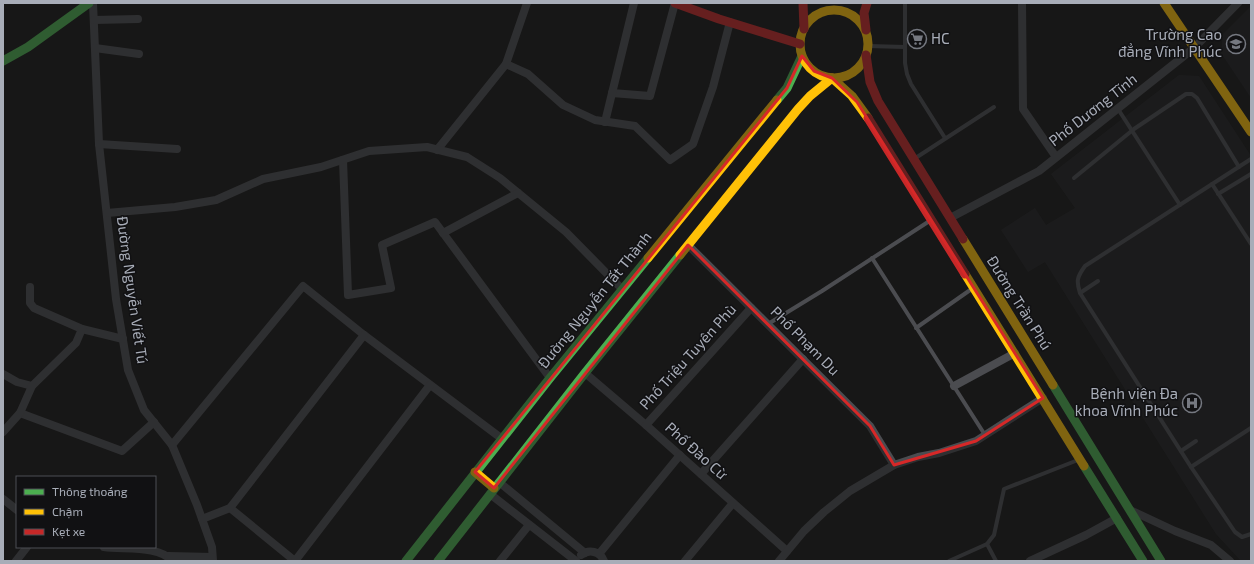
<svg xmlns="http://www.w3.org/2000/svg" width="1254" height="564" viewBox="0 0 1254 564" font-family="'Exo 2',sans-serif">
	<rect width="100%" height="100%" fill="#171717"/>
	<g fill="#212123">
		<polygon points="1251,6 1251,98 1221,53 1223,34"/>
		<polygon points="1179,75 1199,76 1251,156 1251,561 1241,561 1216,534 1045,262 1028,272 1001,230 1035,208 1046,225 1075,208 1051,174"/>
	</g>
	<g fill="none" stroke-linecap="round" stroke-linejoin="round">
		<g stroke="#4b4c50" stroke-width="4">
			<polyline points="905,3 905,63 907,74 911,84 945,138"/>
			<polyline points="868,46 905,47"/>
			<polyline points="1118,109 1180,205"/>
			<polyline points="914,159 994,107"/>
			<path d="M1251,159l-166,107c-8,11 -9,15 -5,27l111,174 44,65 7,5 9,-3"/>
			<polyline points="1074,178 1134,129 1186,94 1192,94 1197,98 1239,167"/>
			<polyline points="1212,184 1251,244"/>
			<polyline points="1218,194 1251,174"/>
			<polyline points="872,258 985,435"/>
			<polyline points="1080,293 1098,281"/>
			<polyline points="768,324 822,291 931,220"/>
			<polyline points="916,328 973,288"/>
			<polyline points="1181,451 1196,441"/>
			<polyline points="1191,467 1251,428"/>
			<polyline points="987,544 996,561"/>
			<polyline points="949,561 987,544 994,535 1004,489 1078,460"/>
		</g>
		<g stroke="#4b4c50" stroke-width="8">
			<polyline points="93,3 99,144 116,299 128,370 144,410 172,445 197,505 212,547 213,561"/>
			<polyline points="1022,3 1023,109 1056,157"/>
			<polyline points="94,20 138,19"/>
			<polyline points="95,48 139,54"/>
			<polyline points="506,64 528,74 563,105 595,120 635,126 670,160 693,144 713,87 730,22"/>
			<polyline points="612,93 650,96 675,3"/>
			<polyline points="605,122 634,3"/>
			<polyline points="99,144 177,149"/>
			<polyline points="437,150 506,64 527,3"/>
			<polyline points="343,160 348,295 391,288 382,245 435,222 550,378"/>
			<polyline points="107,213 175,207 216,200 263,179 321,167 369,151 427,147 467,157 500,178 566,232 622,289"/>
			<polyline points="950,218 1039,171 1194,48 1238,3"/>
			<polyline points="443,233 518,193"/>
			<polyline points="688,245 870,426 894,465"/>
			<polyline points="30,287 30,303 34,308 82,329 123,339"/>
			<polyline points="585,373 646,425 787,551"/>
			<polyline points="3,374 17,382 32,386 76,343 82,329"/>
			<polyline points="954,386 1015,353"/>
			<polyline points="20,413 122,451 154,422"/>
			<polyline points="646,425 751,308"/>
			<polyline points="3,432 20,413 32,386"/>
			<polyline points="172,445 303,286 364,335 501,438"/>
			<polyline points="701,474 803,359"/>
			<polyline points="499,482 585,553"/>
			<polyline points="490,494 576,561"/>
			<polyline points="3,499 17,510"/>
			<polyline points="230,508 295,561"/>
			<polyline points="1130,510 1175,531 1211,545 1230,561"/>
			<polyline points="202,519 230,508 364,335"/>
			<path d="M104,547c20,3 55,-2 68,14"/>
			<polyline points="599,554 680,455"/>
			<path d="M581,555c8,-6 19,-4 23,6"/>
			<polyline points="168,556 212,557"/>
			<polyline points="16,561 27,547"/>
			<polyline points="295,561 430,385"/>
			<polyline points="500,561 529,525"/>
			<polyline points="685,561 733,503"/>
			<polyline points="779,561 804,531 824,512 850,491 894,465 918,457 939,453 976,441 1043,398"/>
			<polyline points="1030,561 1086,535 1117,518"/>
		</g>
		<g stroke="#4caf50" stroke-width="9">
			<polyline points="3,61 28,47 89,3"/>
			<polyline points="777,100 787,88 802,56"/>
			<polyline points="1053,385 1161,561"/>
			<polyline points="1084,466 1143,561"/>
			<polyline points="406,561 550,378 648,258"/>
			<polyline points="438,561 585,373 680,255"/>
		</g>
		<g stroke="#ffc107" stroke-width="9">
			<polyline points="1164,3 1251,132"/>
			<circle cx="834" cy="44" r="34"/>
			<polyline points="963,239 1053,385"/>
			<polyline points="680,255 798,109 810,96 832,78 852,96 868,118"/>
			<polyline points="648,258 777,100"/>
			<polyline points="965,274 1084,466"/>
			<polyline points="475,472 494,488"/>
		</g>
		<g stroke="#c62828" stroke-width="9">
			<polyline points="675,3 719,19 800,44"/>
			<polyline points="803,3 804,29"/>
			<polyline points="866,30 864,13 867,3"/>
			<polyline points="866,55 870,82 878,101 963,239"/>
			<polyline points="868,118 965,274"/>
		</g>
	</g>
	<path d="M0 0H1254V564H0ZM802,56l12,15 18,7 25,24 186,296 -67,43 -82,24 -24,-39 -182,-181 -194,243 -19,-16 312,-384z" fill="#171717" fill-opacity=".55" fill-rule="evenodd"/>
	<path fill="none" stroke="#d62828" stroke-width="3" stroke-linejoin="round" d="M802,56l12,15 18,7 25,24 186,296 -67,43 -82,24 -24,-39 -182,-181 -194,243 -19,-16 312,-384z"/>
	<defs>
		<symbol id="supermarket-ring" viewBox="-11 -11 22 22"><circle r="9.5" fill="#111113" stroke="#757880" stroke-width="1.5"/><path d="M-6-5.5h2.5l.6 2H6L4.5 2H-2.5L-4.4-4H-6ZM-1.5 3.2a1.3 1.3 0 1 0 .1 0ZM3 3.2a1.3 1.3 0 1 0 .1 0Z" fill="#757880"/></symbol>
		<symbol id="university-ring" viewBox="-11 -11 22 22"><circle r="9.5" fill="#111113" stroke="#757880" stroke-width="1.5"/><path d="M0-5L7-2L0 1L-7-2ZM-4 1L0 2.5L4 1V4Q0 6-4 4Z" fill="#757880"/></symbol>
		<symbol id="hospital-ring" viewBox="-11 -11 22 22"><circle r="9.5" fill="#111113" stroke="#757880" stroke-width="1.5"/><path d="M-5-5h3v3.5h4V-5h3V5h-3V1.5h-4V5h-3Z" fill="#757880"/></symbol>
	</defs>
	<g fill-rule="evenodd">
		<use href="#supermarket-ring" x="906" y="28" width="22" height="22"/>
		<use href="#university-ring" x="1225" y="33" width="22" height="22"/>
		<use href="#hospital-ring" x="1181" y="392" width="22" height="22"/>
	</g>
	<g text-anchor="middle" stroke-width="3" stroke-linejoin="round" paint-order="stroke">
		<g font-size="15" fill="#a8adb8" stroke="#111113" text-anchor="end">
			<text x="1222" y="40">Trường Cao<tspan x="1222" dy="17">đẳng Vĩnh Phúc</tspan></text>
			<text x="931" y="44" text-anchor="start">HC</text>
			<text x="1178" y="399">Bệnh viện Đa<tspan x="1178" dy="17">khoa Vĩnh Phúc</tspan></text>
		</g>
		<g font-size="15" fill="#a8adb8" stroke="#111113">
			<text transform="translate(1093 110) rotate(-38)" y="5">Phố Dương Tĩnh</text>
			<text transform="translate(132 290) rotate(82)" y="5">Đường Nguyễn Viết Tú</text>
			<text transform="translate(595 300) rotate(-51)" y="5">Đường Nguyễn Tất Thành</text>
			<text transform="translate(1019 303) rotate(58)" y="5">Đường Trần Phú</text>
			<text transform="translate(805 341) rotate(45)" y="5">Phố Phạm Du</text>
			<text transform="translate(688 357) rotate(-48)" y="5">Phố Triệu Tuyên Phù</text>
			<text transform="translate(696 451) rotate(42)" y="5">Phố Đào Cừ</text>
		</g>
	</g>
	<rect width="1254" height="564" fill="none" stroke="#a8adb8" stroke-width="8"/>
	<rect x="16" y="476" width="140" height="72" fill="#111113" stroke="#4d4f55"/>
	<rect x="24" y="489" width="20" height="6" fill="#4caf50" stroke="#4d4f55"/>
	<text x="52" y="496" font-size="12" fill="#a8adb8">Thông thoáng</text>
	<rect x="24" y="509" width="20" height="6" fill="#ffc107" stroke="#4d4f55"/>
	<text x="52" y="516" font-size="12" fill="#a8adb8">Chậm</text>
	<rect x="24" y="529" width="20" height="6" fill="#c62828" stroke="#4d4f55"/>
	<text x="52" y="536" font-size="12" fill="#a8adb8">Kẹt xe</text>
</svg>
